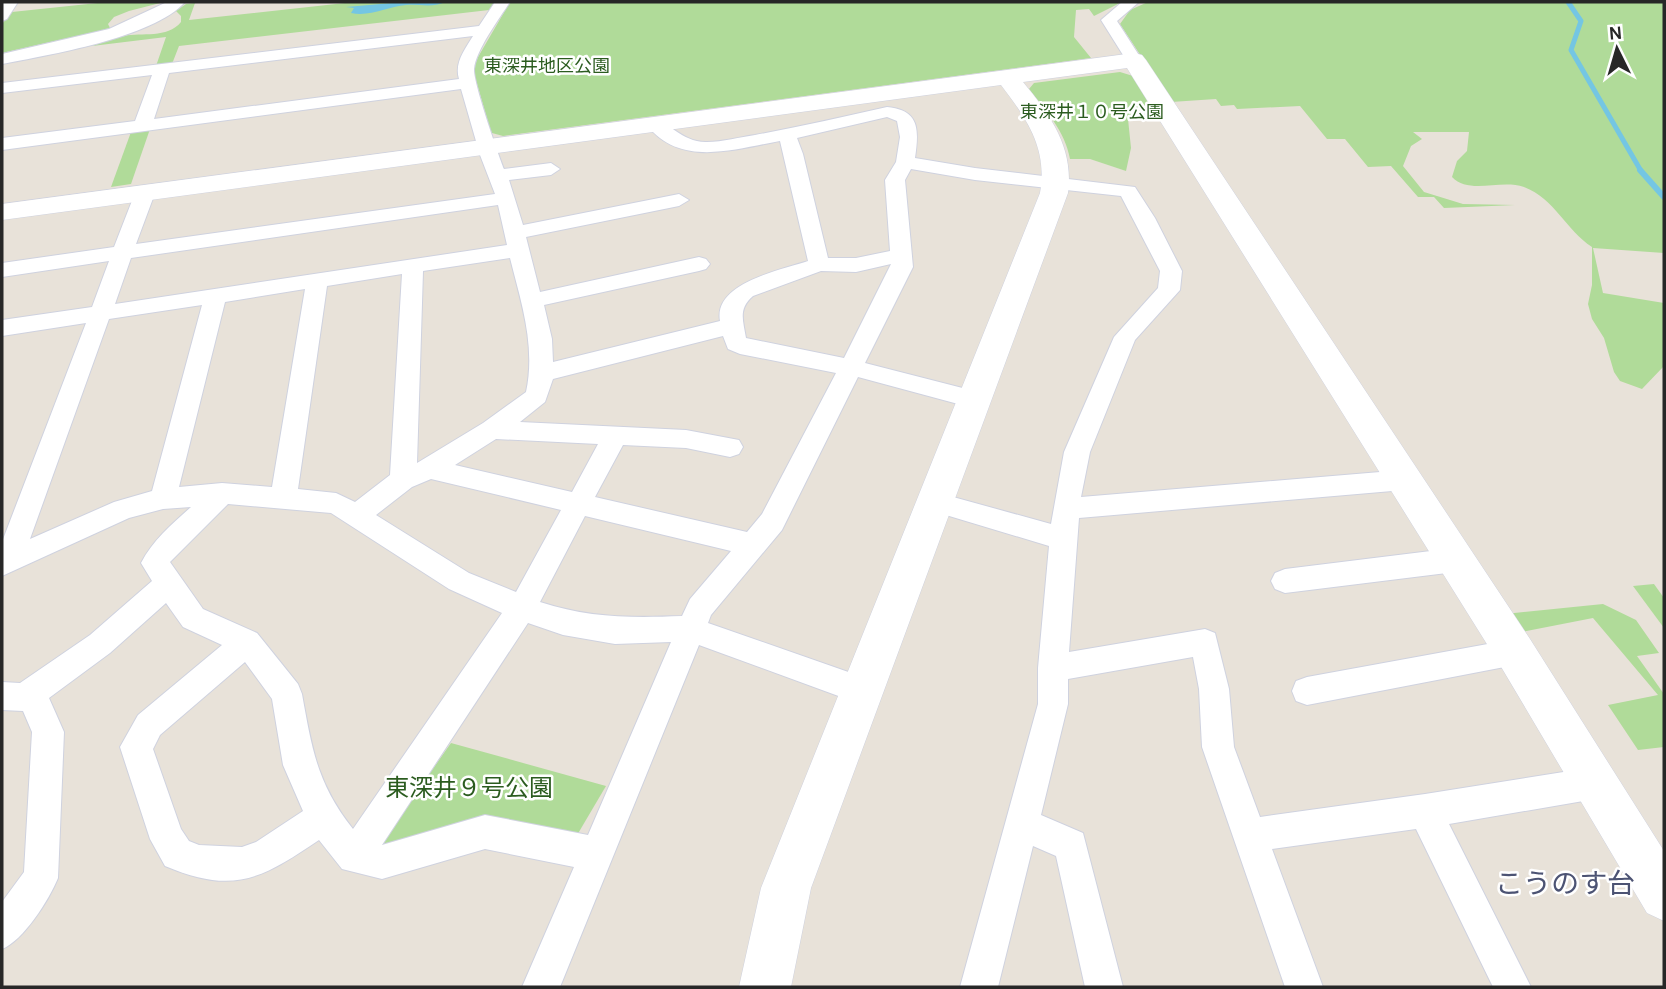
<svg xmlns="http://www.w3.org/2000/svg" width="1666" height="989" viewBox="0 0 1666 989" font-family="Karla,'Noto Sans JP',sans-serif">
	<rect width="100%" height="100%" fill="#e8e2d9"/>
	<g fill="#b0db99">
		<polygon points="107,2 164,2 129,11 114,17 108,24 110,28 99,31 2,53 2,24 12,12"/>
		<path d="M354,2h141l-6,8 -310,36 -7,18 -16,2 10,-29 -74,9c10,-3 21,-8 32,-10 18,-4 43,3 57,-14v-6l-5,-5 10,-7 9,-1 -6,17z"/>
		<polygon points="510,2 1122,2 1094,16 1089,9 1076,10 1074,37 1091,58 503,136 492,133 490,129 473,70 478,57"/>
		<path d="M1148,2h516v251l-71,-5 10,45 61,10v63l-22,23 -22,-8 -6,-9 -10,-34 -12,-19 -4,-15 4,-19v-38c-26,-17 -37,-48 -68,-60 -24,-8 -55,8 -72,-10l5,-16 10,-10 2,-19h-56l9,7 -11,7 -8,20 21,26 39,12 52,1 -71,3 -10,-11h-16l-27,-31 -23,1 -23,-28h-18l-27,-33 -63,3 -3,-4 -13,1 -5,-7 -45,3 -51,-78 10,-14z"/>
		<path d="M1120,72l13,4 24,40 -29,3 3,29 -5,23 -36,-12h-20c-5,-28 -24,-48 -41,-70l5,-6z"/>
		<polygon points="150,129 131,184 111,187 131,132"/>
		<polygon points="1654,584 1664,598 1664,628 1633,586"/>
		<polygon points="1603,604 1636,620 1659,653 1637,656 1664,694 1664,747 1638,750 1608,705 1658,695 1593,618 1517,633 1505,614"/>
		<polygon points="451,743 606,786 573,842 378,846"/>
	</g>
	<path fill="#74c6e3" d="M404,2h41c-12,6 -25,2 -39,3 -19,2 -36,12 -55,8l3,-5 -8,-1z"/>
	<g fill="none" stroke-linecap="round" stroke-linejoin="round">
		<polyline stroke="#74c6e3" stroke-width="5" points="1568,2 1581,21 1571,50 1641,171"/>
		<polyline stroke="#74c6e3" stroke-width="6" points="1640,170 1664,197"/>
		<defs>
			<g id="street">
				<polygon points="3,2 18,2 7,19 2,21"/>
				<path d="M167,2h18c-32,36 -137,53 -183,62v-10l107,-25z"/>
				<path d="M495,2h15c-11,17 -34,48 -36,67 -1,13 24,85 30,100l47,-6 9,6 -9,6 -42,5 14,45 156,-31 10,6 -10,6 -153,31 14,55 159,-35 7,2 4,5 -4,5 -7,2 -155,34 8,34 1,23 167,-41c-7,-38 61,-51 88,-60l-28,-120c-45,8 -100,27 -133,-16l3,-4c17,-4 30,22 57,21 16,0 33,-5 48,-7 44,-8 88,-18 132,-28 33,3 32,23 28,51l60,10 160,19 20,31 27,53 -2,19 -45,50 -45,112 -9,45 323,-27 9,3 4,7 -4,7 -9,3 -325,28 -10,134 136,-23 10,4 14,56 5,58 26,70 165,-23 170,-27 12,5 4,11 -4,11 -12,5 -146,25 82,163h-38l-77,-158 -144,20 51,138h-38l-83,-240 -3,-58 -6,-32 -125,22v25l-27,111 42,18 40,154h-38l-29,-131 -23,-10 -35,141h-38l78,-283v-36l11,-122 -123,-37 -4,-7 4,-7 9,-3 116,32 13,-72 50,-115 44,-49 2,-17 -39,-75 -146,-16 -64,-11 -6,11 8,87 -48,96 117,30 3,6 -3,6 -9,3 -115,-31 -76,153 -71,85 -3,8 166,58 4,10 -4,10 -11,4 -164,-60 -139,342h-38l52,-120 -89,-18 -103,30 -40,-10 -23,-29c-58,39 -85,55 -154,26l-15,-27 -30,-92 18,-32 84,-70 -39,-18 -17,-24 -56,50 -61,45 15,34 -6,146c-9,22 -35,63 -56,71v-47l22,-30 8,-140 -9,-21 -21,-1v-28l18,1 70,-48 62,-54 -11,-18c12,-23 31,-39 50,-56l-28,2 -34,9 -127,58v-34l84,-219 -84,13v-16l90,-13 17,-46 -107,16v-14l112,-16 21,-54 10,-6 10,6 -19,51 359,-50 -15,-39 -19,-66 -459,61v-12l133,-17 17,-46 -150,18v-10l477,-57zM473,36c-8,13 -19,27 -14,43l-305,40 15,-46zM887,117l10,4 3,16 -4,25 -11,18 5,71 -34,7h-28l-25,-104 -6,-16zM498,205l9,40 -392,59 16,-46zM510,258c11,44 26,88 16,134l-43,31 -66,40 6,-192zM891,264l-47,94 -98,-20c-3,-18 -8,-29 7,-42l68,-25 35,1zM402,274l-12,201 -35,27 -19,-9 -38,-4 29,-203zM305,289l-33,198 -50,-4 -43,4 46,-185zM202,305l-50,186 -38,11 -84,37 79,-220zM723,336l5,13 12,5 96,19 -74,141 -15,18 -152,-35 28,-52 63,3 44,9 9,-3 4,-7 -4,-7 -53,-10 -166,-8 25,-20 8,-23zM496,439l102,5 -26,48 -117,-27zM431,479l130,31 -45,82 -47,-19 -93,-58 36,-28zM228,504l103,9 118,76 53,24 -149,216c-36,-45 -41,-80 -51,-135l-4,-10 -41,-51 -54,-24 -33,-47zM585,516l146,35 -41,48 -8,17c-51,2 -93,2 -142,-14zM528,623l35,12 52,9 56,-2 -83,193 -103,-20 -103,30zM245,662l27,37 11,66 20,46 -47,31 -14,5 -43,-2 -10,-4 -8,-12 -28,-80 7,-14z"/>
				<polygon points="1122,2 1139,2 1117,21 1142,60 1134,65 1128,63 1101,20"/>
				<polygon points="1455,548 1465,552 1469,560 1465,568 1455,572 1285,593 1275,589 1271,581 1275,573 1285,569"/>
				<polygon points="1515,639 1526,643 1530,652 1526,661 1515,665 1307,705 1296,701 1292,691 1296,681 1307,677"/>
			</g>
			<path id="secondary" d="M1134,53l8,2 4,5 384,579 134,212v70l-17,-8 -147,-248 -373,-597 -104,14c28,34 51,66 45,111l-257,695 -20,99h-52l22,-99 279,-695c8,-44 -13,-74 -39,-108l-999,135v-16z"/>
		</defs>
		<use href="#street" stroke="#cfd2df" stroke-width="2"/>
		<use href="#secondary" stroke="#cfd2df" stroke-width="1"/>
		<use href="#street" fill="#fff" fill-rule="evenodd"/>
		<use href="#secondary" fill="#fff" fill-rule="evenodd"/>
	</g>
	<g text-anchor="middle" stroke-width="5" stroke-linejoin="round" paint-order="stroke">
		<g font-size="18" fill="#2b5c1f" stroke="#fff">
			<text x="547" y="72">東深井地区公園</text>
			<text x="1092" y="118">東深井１０号公園</text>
		</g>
		<g font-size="24" fill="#2b5c1f" stroke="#fff">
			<text x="469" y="796">東深井９号公園</text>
		</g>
		<g font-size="28" fill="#4c5373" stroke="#fff">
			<text x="1565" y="893">こうのす台</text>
		</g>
	</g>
	<rect width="1666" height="989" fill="none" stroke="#272727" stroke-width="7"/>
	<g transform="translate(1617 49) rotate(355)" stroke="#ffffff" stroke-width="5" paint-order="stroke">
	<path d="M0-5L12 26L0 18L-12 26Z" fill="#272727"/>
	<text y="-10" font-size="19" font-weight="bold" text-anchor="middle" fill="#272727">N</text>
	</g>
</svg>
